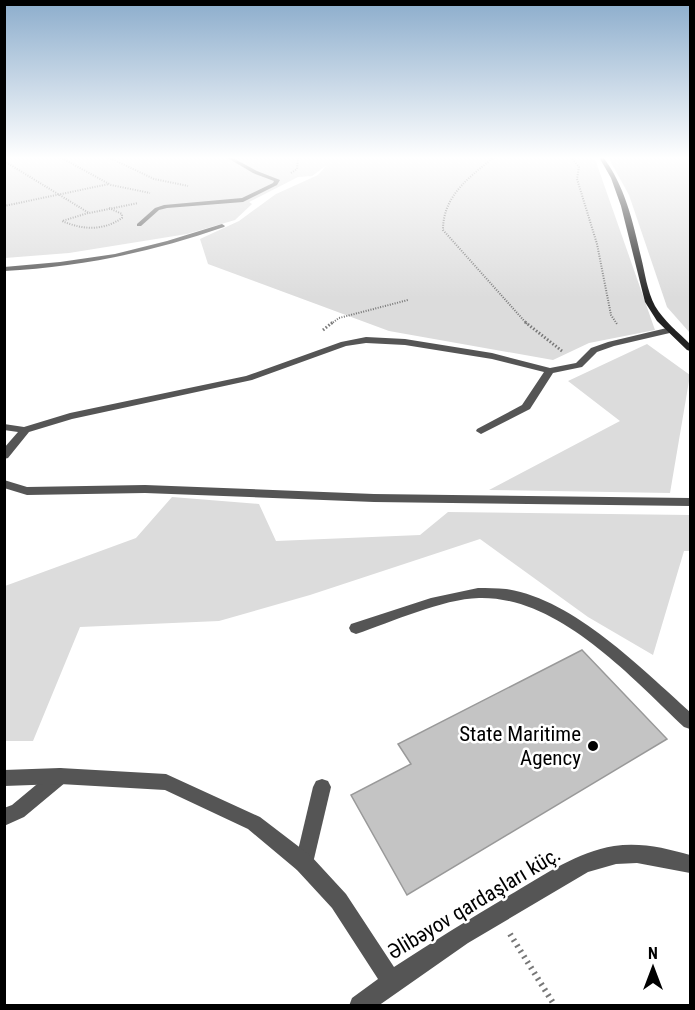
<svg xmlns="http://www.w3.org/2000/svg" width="695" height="1010" viewBox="0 0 695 1010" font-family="'Roboto Condensed',sans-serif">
	<rect width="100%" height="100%" fill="#fff"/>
	<g fill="#dcdcdc">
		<polygon points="5,157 592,157 595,159 655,330 589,343 553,360 389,331 208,264 200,239 239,221 276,194 318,175 327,165 312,176 298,177 249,202 252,204 235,220 187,234 69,253 5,258"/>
		<polygon points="608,157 690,157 690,333 667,307 629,195"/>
		<polygon points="647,344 690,375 670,493 489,490 620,421 568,381"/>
		<polygon points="172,497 259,504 276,541 420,535 448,512 690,515 690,551 684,551 653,655 588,617 480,539 310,595 219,621 80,627 33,741 5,741 5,586 136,538"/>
	</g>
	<polygon fill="#c4c4c4" stroke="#999" stroke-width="1.5" points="582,650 667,739 407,895 351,795 411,764 398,744"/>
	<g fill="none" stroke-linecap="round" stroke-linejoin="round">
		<g stroke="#777" stroke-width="2" stroke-dasharray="1 1.5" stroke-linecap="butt">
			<polyline points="60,157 111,185 150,193"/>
			<polyline points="108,157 154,179 188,186"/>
			<path d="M494,157c-24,20 -51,38 -51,73l84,94"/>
			<polyline points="571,157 579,167 577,179 597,244 611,315 617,324"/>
			<polyline points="4,161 89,213 138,203"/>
			<polyline points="291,173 297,169 298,157"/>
			<polyline points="4,206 109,184"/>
			<path d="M88,213l-26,8c21,9 41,10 60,-3v-4l-13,-6"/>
			<polyline points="331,324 339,318 408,300"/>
		</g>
		<g stroke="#777" stroke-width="3" stroke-dasharray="1.5 2" stroke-linecap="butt">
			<polyline points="525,322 562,351"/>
			<polyline points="323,330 333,322"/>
		</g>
		<polyline stroke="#777" stroke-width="6" stroke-dasharray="2 4.5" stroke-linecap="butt" points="510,934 555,1006"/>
		<g fill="#555" fill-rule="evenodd">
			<polygon points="226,157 231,157 257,171 280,180 277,185 243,202 167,208 159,210 141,226 137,226 137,224 155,208 164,205 242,198 273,183 274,181 253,173"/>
			<path d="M222,224l3,2 -1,1c-71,25 -144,40 -220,44v-4l56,-5 55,-8 52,-13z"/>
			<path d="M478,588c9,0 19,0 28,1 67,10 135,79 184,123v17l-6,-2c-53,-50 -126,-131 -205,-129 -37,1 -87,24 -123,36l-5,-2 -2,-4 2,-4 80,-26z"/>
			<polygon points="60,768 66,770 69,776 66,782 24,817 4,826 4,808 12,805 54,770"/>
			<polygon points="322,779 328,781 331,787 313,863 311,870 304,872 297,870 295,863 313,787 316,781"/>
		</g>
		<g fill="#555" fill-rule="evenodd">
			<polygon points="671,327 675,330 674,332 614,346 597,352 582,367 553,373 530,409 481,434 476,431 477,429 522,405 544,372 492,359 405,345 366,343 346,346 252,380 72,419 29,432 8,458 4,459 4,448 18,432 4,430 4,424 24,427 70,413 246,376 341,342 366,337 405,339 492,353 550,368 576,363 591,348 608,342"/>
			<polygon points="4,480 27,487 145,485 374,494 690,498 690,506 374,502 145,493 27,495 4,488"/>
			<path d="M60,768l106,6 94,43 51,39 35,38 48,73c40,-26 80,-51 121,-75 31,-18 62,-40 99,-46 26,-4 52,2 76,9v18l-53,-10 -21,1 -28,8 -120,71 -90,63h-29l3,-8 26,-19 -46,-71 -35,-38 -49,-41 -83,-39 -105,-6 -56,2v-16z"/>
		</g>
		<path fill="#222" fill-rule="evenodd" d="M599,157h4c22,29 30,65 38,100 4,16 6,34 14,49 9,15 23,26 35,38v7l-3,-1 -30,-29 -12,-19 -24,-96 -10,-28z"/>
	</g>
	<linearGradient id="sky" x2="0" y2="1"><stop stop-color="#8cadcc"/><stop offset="0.53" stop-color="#fff"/><stop offset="1" stop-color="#fff" stop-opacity="0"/></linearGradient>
	<rect width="695" height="298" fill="url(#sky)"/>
	<circle fill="#000" stroke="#fff" stroke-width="2" cx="593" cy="746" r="6"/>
	<g text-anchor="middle" stroke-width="5" stroke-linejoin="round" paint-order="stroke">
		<g font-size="21" fill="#000" stroke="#fff" text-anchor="end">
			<text x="581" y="741">State Maritime<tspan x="581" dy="24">Agency</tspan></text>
		</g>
		<g font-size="21" fill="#000" stroke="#fff">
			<text transform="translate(474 903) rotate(-31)" y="7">Əlibəyov qardaşları küç.</text>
		</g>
	</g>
	<rect width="695" height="1010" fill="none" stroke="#000000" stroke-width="12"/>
	<g transform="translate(653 968)" stroke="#ffffff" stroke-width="4.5" paint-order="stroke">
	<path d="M0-4.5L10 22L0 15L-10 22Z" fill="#000000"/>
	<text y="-9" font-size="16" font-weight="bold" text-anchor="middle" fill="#000000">N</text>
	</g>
</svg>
